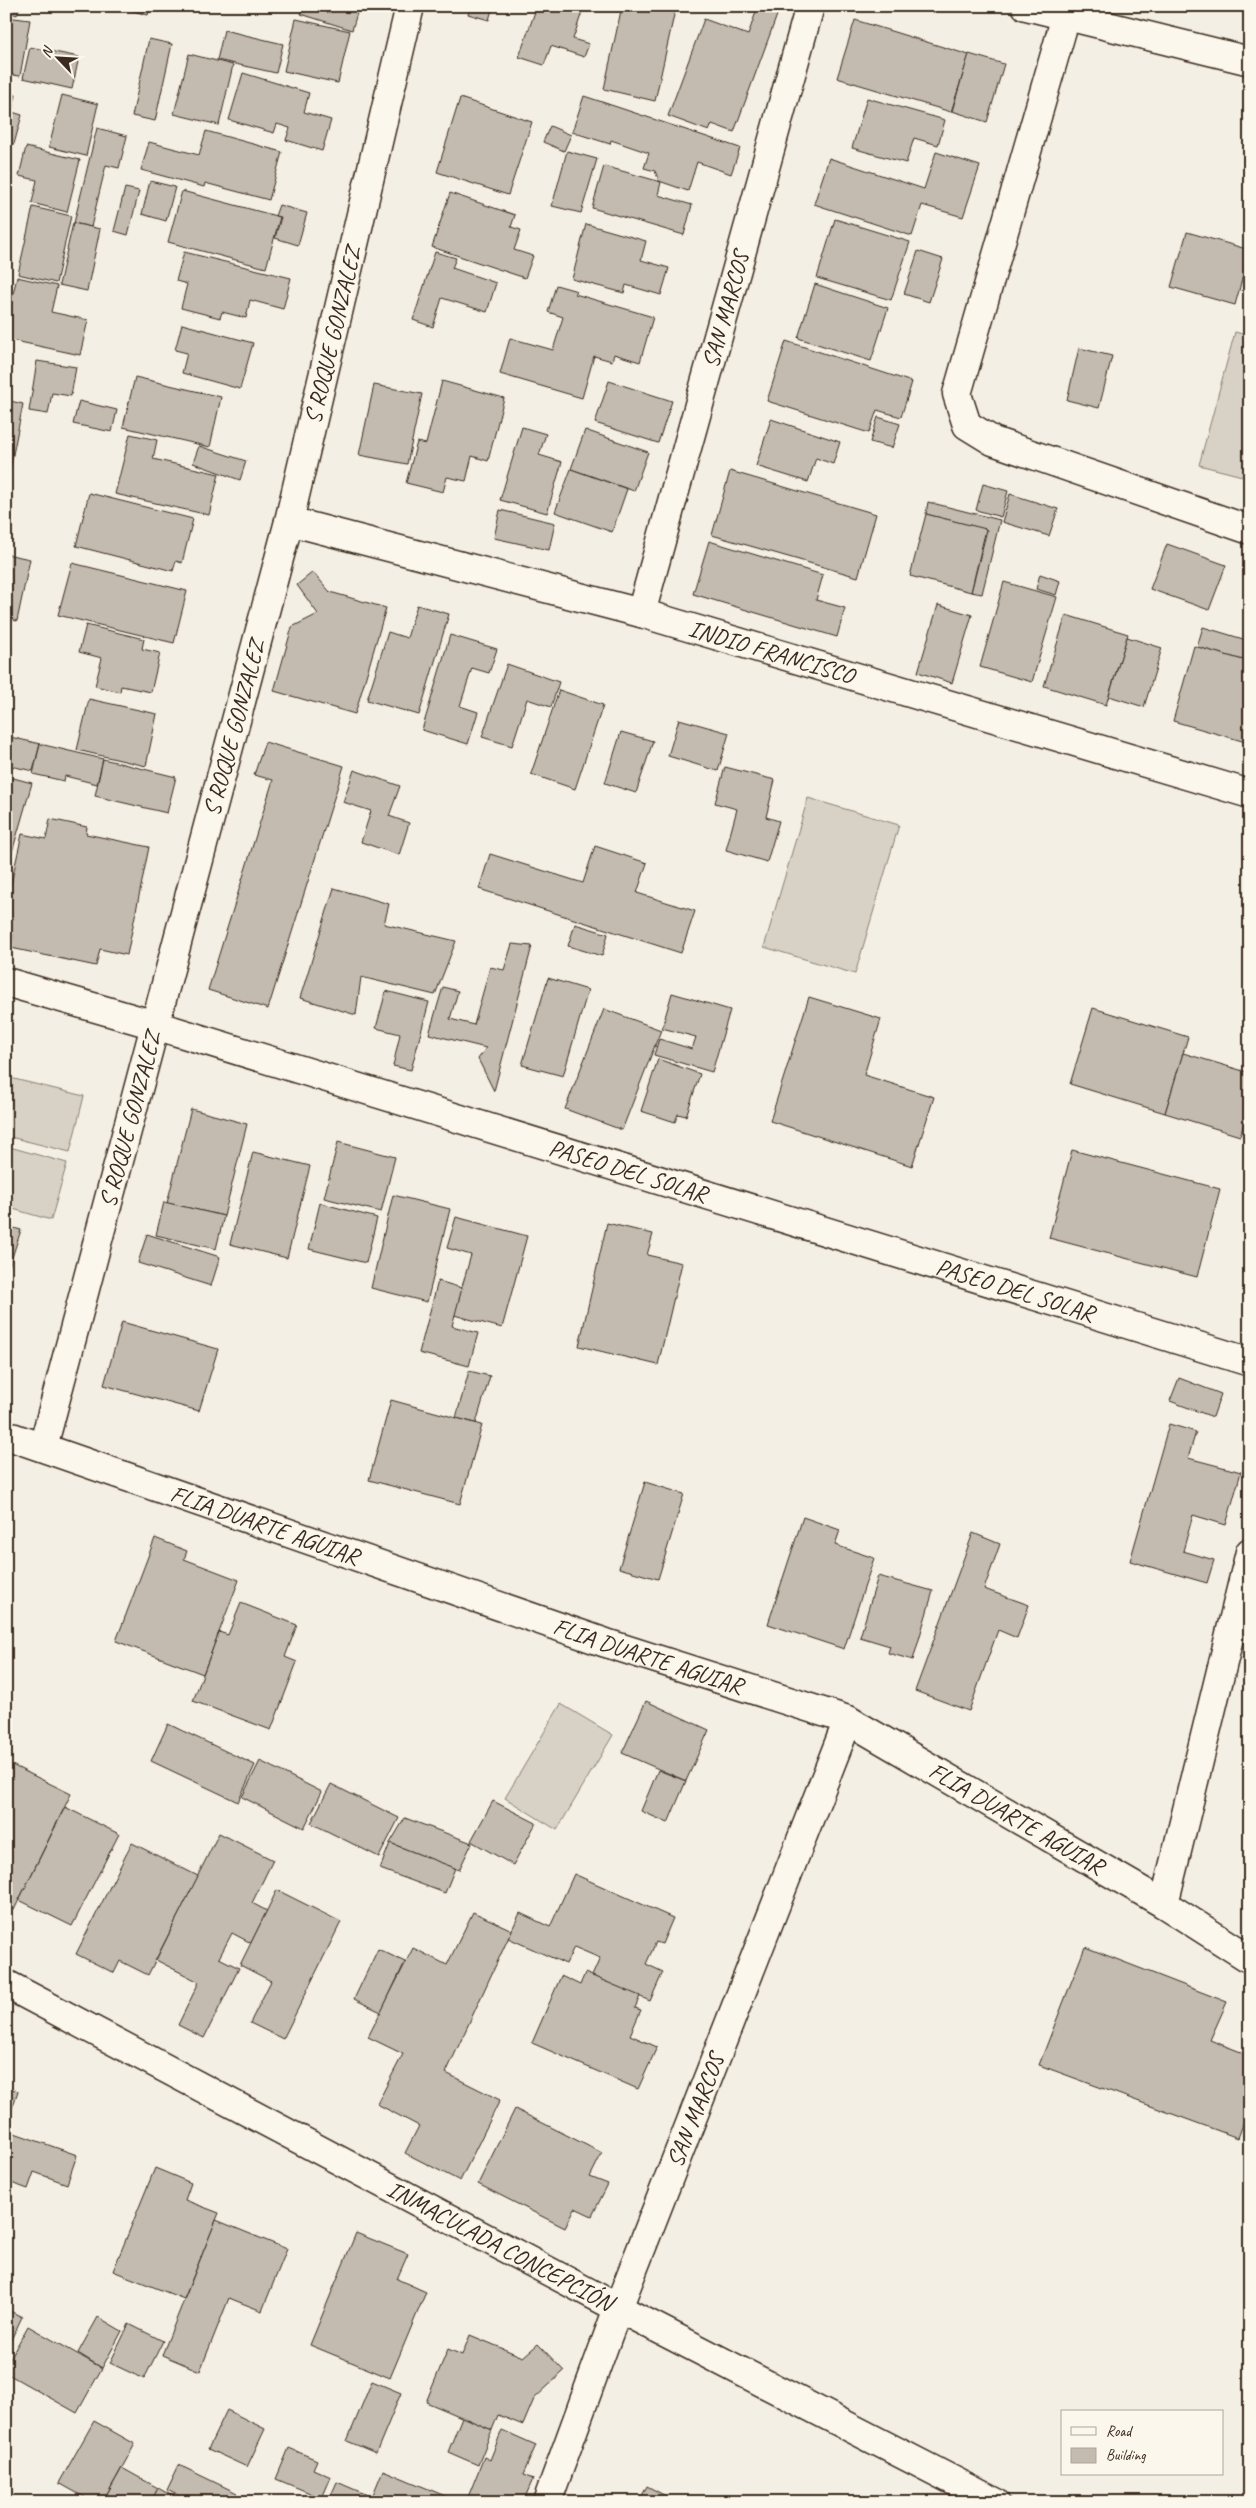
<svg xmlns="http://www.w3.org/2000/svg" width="1256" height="2508" viewBox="0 0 1256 2508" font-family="Caveat,sans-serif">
	<rect width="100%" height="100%" fill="#f3efe4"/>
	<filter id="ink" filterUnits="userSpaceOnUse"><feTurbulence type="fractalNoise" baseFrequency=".02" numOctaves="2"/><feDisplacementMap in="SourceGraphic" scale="10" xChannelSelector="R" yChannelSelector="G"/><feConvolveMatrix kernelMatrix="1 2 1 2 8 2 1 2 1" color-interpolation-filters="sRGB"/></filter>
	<g filter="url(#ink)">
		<g fill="#d8d1c6" stroke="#8a7e72">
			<polygon points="1235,332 1250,336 1250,478 1199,465"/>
			<polygon points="808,798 899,825 855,974 764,947"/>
			<polygon points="6,1077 84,1096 70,1152 6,1136"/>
			<polygon points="6,1146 67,1163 51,1220 6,1207"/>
			<polygon points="561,1704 613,1735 557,1830 505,1798"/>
		</g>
		<g fill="#c3bbb0" stroke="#3b2a1e">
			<polygon points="6,6 20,6 17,15 6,11"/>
			<polygon points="114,6 151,6 148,15"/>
			<polygon points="303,6 359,6 352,30 301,14"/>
			<polygon points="471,6 493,6 489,20 468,14"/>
			<polygon points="537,6 545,9 546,6 584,6 573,39 589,44 584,57 551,46 544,65 519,57"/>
			<polygon points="622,6 676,6 655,101 604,89"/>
			<polygon points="758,6 780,7 734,132 712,124 709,131 668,116 704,19 748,35"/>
			<polygon points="6,17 30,20 20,76 6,74"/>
			<polygon points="296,19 350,31 338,83 284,71"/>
			<polygon points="855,20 969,55 951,112 837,78"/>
			<polygon points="224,30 283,44 276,73 217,60"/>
			<polygon points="149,39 172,44 155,121 132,116"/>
			<polygon points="30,47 79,57 72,89 23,78"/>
			<polygon points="189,54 233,65 219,125 174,114"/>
			<polygon points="969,54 1004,64 987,122 952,111"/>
			<polygon points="243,73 309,93 304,112 331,120 322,151 286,140 290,128 277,124 274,133 229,120"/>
			<polygon points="6,92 16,95 12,112 22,115 14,144 6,142"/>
			<polygon points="62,95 98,104 86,156 49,147"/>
			<polygon points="584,96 740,148 731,174 697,162 688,191 659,181 655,171 644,168 649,153 611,140 610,144 572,132"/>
			<polygon points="460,98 532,122 508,195 437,172"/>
			<polygon points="867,98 945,120 938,145 914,138 906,163 852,148"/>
			<polygon points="550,126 571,135 564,151 543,142"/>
			<polygon points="97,128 127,136 119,168 106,165 91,227 74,223"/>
			<polygon points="206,131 282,152 269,200 205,183 204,187 141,170 149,142 199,155"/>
			<polygon points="26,147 80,160 67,212 32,203 37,180 19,176"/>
			<polygon points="567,151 597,159 581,213 552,206"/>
			<polygon points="936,152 980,166 963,217 922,205 912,236 814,204 829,158 924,189"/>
			<polygon points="604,166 661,182 658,195 692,205 684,235 592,208"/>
			<polygon points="150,181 175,187 166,221 142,214"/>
			<polygon points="125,188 139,191 128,235 114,231"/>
			<polygon points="182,191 280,217 266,268 168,242"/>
			<polygon points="450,193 515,215 511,227 521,230 514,250 533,256 525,278 432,247"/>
			<polygon points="279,205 307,213 298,245 275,238 281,217 275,216"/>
			<polygon points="33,207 71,216 56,283 18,274"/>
			<polygon points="835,219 910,242 891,300 817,278"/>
			<polygon points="73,223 100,229 87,291 59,285"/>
			<polygon points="586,224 646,241 641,260 669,268 661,295 626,285 624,293 572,279"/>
			<polygon points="1187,232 1250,250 1235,305 1171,287"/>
			<polygon points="918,251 943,259 929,302 904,294"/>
			<polygon points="184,252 291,278 283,309 250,300 246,318 222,312 220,318 181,308 187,284 176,281"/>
			<polygon points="435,252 456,258 452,268 496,283 487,312 442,298 433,327 413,320"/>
			<polygon points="17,277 57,286 51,312 88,320 80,355 6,339 6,324"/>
			<polygon points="815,284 888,308 871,361 798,338"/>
			<polygon points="556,285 577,291 575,294 653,317 640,362 614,354 612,361 594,356 582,398 500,374 510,338 553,350 563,317 548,312"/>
			<polygon points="182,324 253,343 240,389 182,373 187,353 175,350"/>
			<polygon points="786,341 912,382 901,417 877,410 869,433 767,401"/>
			<polygon points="1079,348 1112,356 1099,408 1067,400"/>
			<polygon points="37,361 76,367 71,396 52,393 48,414 29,411"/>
			<polygon points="135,377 221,397 210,447 123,427"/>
			<polygon points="442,381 504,398 488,461 472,456 466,481 447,477 443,492 406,483 417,442 426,444"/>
			<polygon points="609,381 672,401 658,443 595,423"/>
			<polygon points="374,385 422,394 407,464 359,455"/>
			<polygon points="6,400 23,404 6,490"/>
			<polygon points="79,401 117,410 112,432 73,424"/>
			<polygon points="878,417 900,424 892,448 870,442"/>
			<polygon points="771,419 840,442 833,464 816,458 808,482 756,466"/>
			<polygon points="522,427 546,434 539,455 562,462 547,513 500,500"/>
			<polygon points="585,430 648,452 634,491 571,469"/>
			<polygon points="130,434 157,440 153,459 219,474 209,515 115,494"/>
			<polygon points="199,446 246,461 240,480 193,463"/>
			<polygon points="571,469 627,489 612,532 555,512"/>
			<polygon points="730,471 876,514 858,577 712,535"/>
			<polygon points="983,484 1008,491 1001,517 976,510"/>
			<polygon points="89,493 193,519 182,563 176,561 173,571 76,546"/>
			<polygon points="1010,494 1058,509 1049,536 1002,522"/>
			<polygon points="928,502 1000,520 982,594 971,592 987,530 926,514"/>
			<polygon points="500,510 555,523 549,550 494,538"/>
			<polygon points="926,514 986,529 971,592 910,576"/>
			<polygon points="709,541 823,575 816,600 845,608 837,637 693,594"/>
			<polygon points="1167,544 1226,565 1209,610 1150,589"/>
			<polygon points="6,554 30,559 17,621 6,618"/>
			<polygon points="72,563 187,591 174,643 58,615"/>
			<polygon points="313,572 330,592 386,608 355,714 274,691 292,627 318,614 297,585"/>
			<polygon points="1040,574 1060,581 1056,595 1036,589"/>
			<polygon points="1004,582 1057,597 1032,682 980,667"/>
			<polygon points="417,605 449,614 419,715 367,700 388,632 407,638"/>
			<polygon points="938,605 972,615 952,683 918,672"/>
			<polygon points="1066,615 1128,634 1106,705 1044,686"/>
			<polygon points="86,625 144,639 142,649 160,653 151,692 121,686 120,692 95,686 102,658 79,652"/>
			<polygon points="1203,627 1250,641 1250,662 1197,647"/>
			<polygon points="450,635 497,649 489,673 472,668 460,706 478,712 468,744 422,730"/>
			<polygon points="1127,637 1162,648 1144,707 1109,696"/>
			<polygon points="1194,646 1250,662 1249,743 1173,721"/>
			<polygon points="507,664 559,682 551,707 527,699 512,746 482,737"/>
			<polygon points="559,690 603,705 575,789 531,774"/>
			<polygon points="89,699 157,714 146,766 77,750"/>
			<polygon points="679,719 729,733 718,771 668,756"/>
			<polygon points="621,732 653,741 636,793 605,783"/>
			<polygon points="6,736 40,744 33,771 6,765"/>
			<polygon points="265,742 344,766 268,1009 208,990 273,780 254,775"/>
			<polygon points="40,744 103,759 97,784 65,776 64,781 33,774"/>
			<polygon points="103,759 176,777 167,813 95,796"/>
			<polygon points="725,767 775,780 766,817 779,821 767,862 726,850 737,809 715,803"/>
			<polygon points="354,770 400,786 389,816 409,823 399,855 361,842 371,811 343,802"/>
			<polygon points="6,776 32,783 6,873"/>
			<polygon points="50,819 87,827 86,834 149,847 127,955 100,949 96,966 11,948 13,935 6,934 6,907 22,834 46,839"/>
			<polygon points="595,846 647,863 637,893 695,911 681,953 479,889 490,854 583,883"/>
			<polygon points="334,888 389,904 384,924 456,941 435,995 361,977 356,1015 300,998"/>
			<polygon points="575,924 608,934 602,956 568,946"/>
			<polygon points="512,944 532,946 494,1091 478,1059 486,1048 429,1034 443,987 458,991 450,1019 474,1025 490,967 504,970"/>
			<polygon points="548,978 588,990 563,1076 522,1065"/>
			<polygon points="386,991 429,1002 411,1070 393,1066 400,1034 376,1028"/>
			<polygon points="672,993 730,1010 712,1072 654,1055 659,1039 692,1049 696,1037 662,1028"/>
			<polygon points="809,997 881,1019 864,1075 934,1097 912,1166 770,1121"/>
			<polygon points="1093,1008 1188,1037 1165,1113 1070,1084"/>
			<polygon points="604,1009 661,1030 622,1130 565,1109"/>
			<polygon points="1183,1053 1250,1073 1250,1104 1240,1136 1165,1113"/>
			<polygon points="658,1059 700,1074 686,1116 678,1114 675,1122 641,1111"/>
			<polygon points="191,1109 247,1124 224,1216 167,1203"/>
			<polygon points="338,1142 395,1157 381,1212 324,1198"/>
			<polygon points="1072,1150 1220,1189 1197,1277 1049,1238"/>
			<polygon points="253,1152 310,1166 287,1258 230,1244"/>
			<polygon points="393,1195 450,1209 427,1302 371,1288"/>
			<polygon points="164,1202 224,1216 216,1249 156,1235"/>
			<polygon points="320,1203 377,1218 366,1263 309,1249"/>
			<polygon points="456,1217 527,1236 502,1328 454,1315 471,1255 447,1248"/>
			<polygon points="607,1223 653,1234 647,1255 682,1263 658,1365 579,1346"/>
			<polygon points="6,1226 21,1230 6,1276"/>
			<polygon points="147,1234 220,1257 211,1286 138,1263"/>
			<polygon points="438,1281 462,1288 452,1326 478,1333 469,1366 419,1353"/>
			<polygon points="122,1322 218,1349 199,1411 104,1385"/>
			<polygon points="469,1371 490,1376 476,1423 456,1418"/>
			<polygon points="1179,1378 1221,1394 1213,1417 1170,1401"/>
			<polygon points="391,1400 482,1425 460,1504 369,1480"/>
			<polygon points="1169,1424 1196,1432 1188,1458 1241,1472 1226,1525 1193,1515 1183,1551 1214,1560 1207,1583 1130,1561"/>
			<polygon points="645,1482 684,1494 658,1579 619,1568"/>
			<polygon points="803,1517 840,1530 835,1545 874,1558 844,1649 768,1624"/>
			<polygon points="973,1533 1000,1544 984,1589 1029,1605 1017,1638 998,1630 969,1711 915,1691"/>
			<polygon points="155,1538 187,1551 184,1559 239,1580 203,1674 116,1641"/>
			<polygon points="878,1576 933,1591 913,1660 888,1653 890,1646 860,1637"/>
			<polygon points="241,1603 297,1625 285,1657 297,1662 271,1730 193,1701 219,1632 228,1635"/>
			<polygon points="646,1701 709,1730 686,1781 622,1753"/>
			<polygon points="168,1724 255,1765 238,1802 151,1761"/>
			<polygon points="260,1761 322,1792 304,1828 242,1797"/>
			<polygon points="6,1762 71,1794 14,1910 6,1906"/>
			<polygon points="658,1770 686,1781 668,1823 641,1811"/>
			<polygon points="331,1784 399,1818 379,1857 311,1823"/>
			<polygon points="493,1801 536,1823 513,1865 471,1841"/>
			<polygon points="65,1807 119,1834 72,1926 19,1900"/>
			<polygon points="405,1818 472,1843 459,1870 390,1843"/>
			<polygon points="219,1833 273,1860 252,1903 267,1911 251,1943 232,1933 219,1958 239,1968 204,2038 178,2025 199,1982 156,1960"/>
			<polygon points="132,1843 198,1876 148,1975 120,1961 114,1973 76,1954"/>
			<polygon points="390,1843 455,1868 445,1893 380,1869"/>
			<polygon points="574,1874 673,1918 662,1944 656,1942 646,1964 663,1972 650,2001 592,1976 600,1958 574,1947 566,1964 508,1938 520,1913 550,1927"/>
			<polygon points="277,1890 341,1922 283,2039 250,2023 271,1981 240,1965"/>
			<polygon points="473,1912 512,1930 446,2073 500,2100 460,2181 405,2153 419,2126 377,2104 403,2054 368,2037 413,1948 447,1965"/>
			<polygon points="1085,1947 1227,2002 1210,2040 1246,2054 1250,2045 1250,2105 1238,2138 1039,2065"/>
			<polygon points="378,1949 405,1962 381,2012 354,1999"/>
			<polygon points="585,1973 640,1996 635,2008 641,2010 630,2035 657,2047 638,2089 532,2043 561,1976 580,1985"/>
			<polygon points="6,2087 18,2091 6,2126"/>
			<polygon points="515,2109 602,2153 590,2177 608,2184 592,2216 575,2208 565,2228 478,2184"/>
			<polygon points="6,2130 77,2155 67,2184 34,2172 28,2189 6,2181"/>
			<polygon points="155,2168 191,2183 185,2200 219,2213 184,2299 113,2271"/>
			<polygon points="216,2220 287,2249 262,2311 229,2298 200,2371 162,2355"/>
			<polygon points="356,2233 408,2254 397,2279 426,2292 390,2378 310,2345"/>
			<polygon points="6,2309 22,2317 6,2350"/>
			<polygon points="98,2317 122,2331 102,2368 78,2353"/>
			<polygon points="129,2324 163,2341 144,2379 110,2363"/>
			<polygon points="28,2326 102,2368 77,2413 6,2373 6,2366"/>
			<polygon points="470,2335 523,2357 538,2344 564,2371 534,2399 523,2425 498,2415 492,2430 426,2402 448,2349 462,2355"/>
			<polygon points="372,2381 401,2393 376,2453 347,2441"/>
			<polygon points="227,2410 265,2429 247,2467 208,2449"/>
			<polygon points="462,2417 492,2430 478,2465 448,2452"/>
			<polygon points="94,2421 135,2444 103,2502 93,2502 59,2483"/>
			<polygon points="502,2430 536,2445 523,2475 533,2479 523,2502 466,2502 484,2457 490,2460"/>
			<polygon points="289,2448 317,2460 313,2469 331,2477 322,2498 276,2479"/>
			<polygon points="179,2465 237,2493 233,2502 192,2502 167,2490"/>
			<polygon points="122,2468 158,2488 151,2502 103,2502"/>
			<polygon points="383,2470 450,2498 448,2502 328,2502 337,2482 372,2497"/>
			<polygon points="647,2486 677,2502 639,2502"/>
			<polygon points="158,2488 183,2502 151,2502"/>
		</g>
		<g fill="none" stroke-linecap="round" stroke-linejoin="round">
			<defs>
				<g id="minor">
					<polyline points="1026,6 1250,61"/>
					<polyline points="1066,16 957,394 967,425 993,441 1250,530"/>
					<path id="s1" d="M289,521l352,92 609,181"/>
					<path id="s2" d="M641,613l169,-607"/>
					<path id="s3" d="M6,982l149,43 1095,337"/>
					<path id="s4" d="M6,1435l600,208 242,77 316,184 86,55"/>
					<path id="s5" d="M43,1447l246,-926 121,-515"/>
					<polyline points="1164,1904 1250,1552"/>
					<path id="s6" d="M6,1984l612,324 377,194"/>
					<path id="s7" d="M547,2502l71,-194 230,-588"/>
				</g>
			</defs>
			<use href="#minor" stroke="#3b2a1e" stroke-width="31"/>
			<use href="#minor" stroke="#fbf7ec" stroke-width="28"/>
		</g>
	</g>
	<g text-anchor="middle" stroke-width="4" stroke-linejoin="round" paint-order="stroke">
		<g font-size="24" fill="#3b2a1e" stroke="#fbf7ec">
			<text dy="8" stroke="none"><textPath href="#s2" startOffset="315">SAN MARCOS</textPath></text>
			<text dy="8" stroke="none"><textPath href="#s5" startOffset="1149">S ROQUE GONZALEZ</textPath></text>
			<text dy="8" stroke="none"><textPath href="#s1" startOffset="500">INDIO FRANCISCO</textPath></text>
			<text dy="8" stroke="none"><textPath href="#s5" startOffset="744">S ROQUE GONZALEZ</textPath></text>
			<text dy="8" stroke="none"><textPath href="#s5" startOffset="339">S ROQUE GONZALEZ</textPath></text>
			<text dy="8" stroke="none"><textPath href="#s3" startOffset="650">PASEO DEL SOLAR</textPath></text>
			<text dy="8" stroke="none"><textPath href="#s3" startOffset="1055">PASEO DEL SOLAR</textPath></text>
			<text dy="8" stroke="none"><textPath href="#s4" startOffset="274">FLIA DUARTE AGUIAR</textPath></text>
			<text dy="8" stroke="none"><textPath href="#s4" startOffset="679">FLIA DUARTE AGUIAR</textPath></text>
			<text dy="8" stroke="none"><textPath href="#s4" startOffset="1084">FLIA DUARTE AGUIAR</textPath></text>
			<text dy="8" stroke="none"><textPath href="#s7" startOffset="419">SAN MARCOS</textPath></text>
			<text dy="8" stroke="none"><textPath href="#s6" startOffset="559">INMACULADA CONCEPCIÓN</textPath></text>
		</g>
	</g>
	<rect width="1256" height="2508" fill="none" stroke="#fbf7ec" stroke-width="25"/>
	<rect x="12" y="12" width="1231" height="2483" fill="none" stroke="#3b2a1e" stroke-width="2" filter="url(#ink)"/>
	<rect x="1061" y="2410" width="162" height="65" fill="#fbf7ec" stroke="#aea59a"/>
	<rect x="1071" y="2427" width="25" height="8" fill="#fbf7ec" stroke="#aea59a"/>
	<text x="1106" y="2436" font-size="15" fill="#3b2a1e">Road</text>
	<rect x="1071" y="2448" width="25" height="15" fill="#c3bbb0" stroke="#aea59a"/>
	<text x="1106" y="2460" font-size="15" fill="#3b2a1e">Building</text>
	<g transform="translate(58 58) rotate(295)" stroke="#fbf7ec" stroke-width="4" paint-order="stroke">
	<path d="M0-4L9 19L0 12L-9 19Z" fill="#3b2a1e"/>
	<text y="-8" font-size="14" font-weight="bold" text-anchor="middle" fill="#3b2a1e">N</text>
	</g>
</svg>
